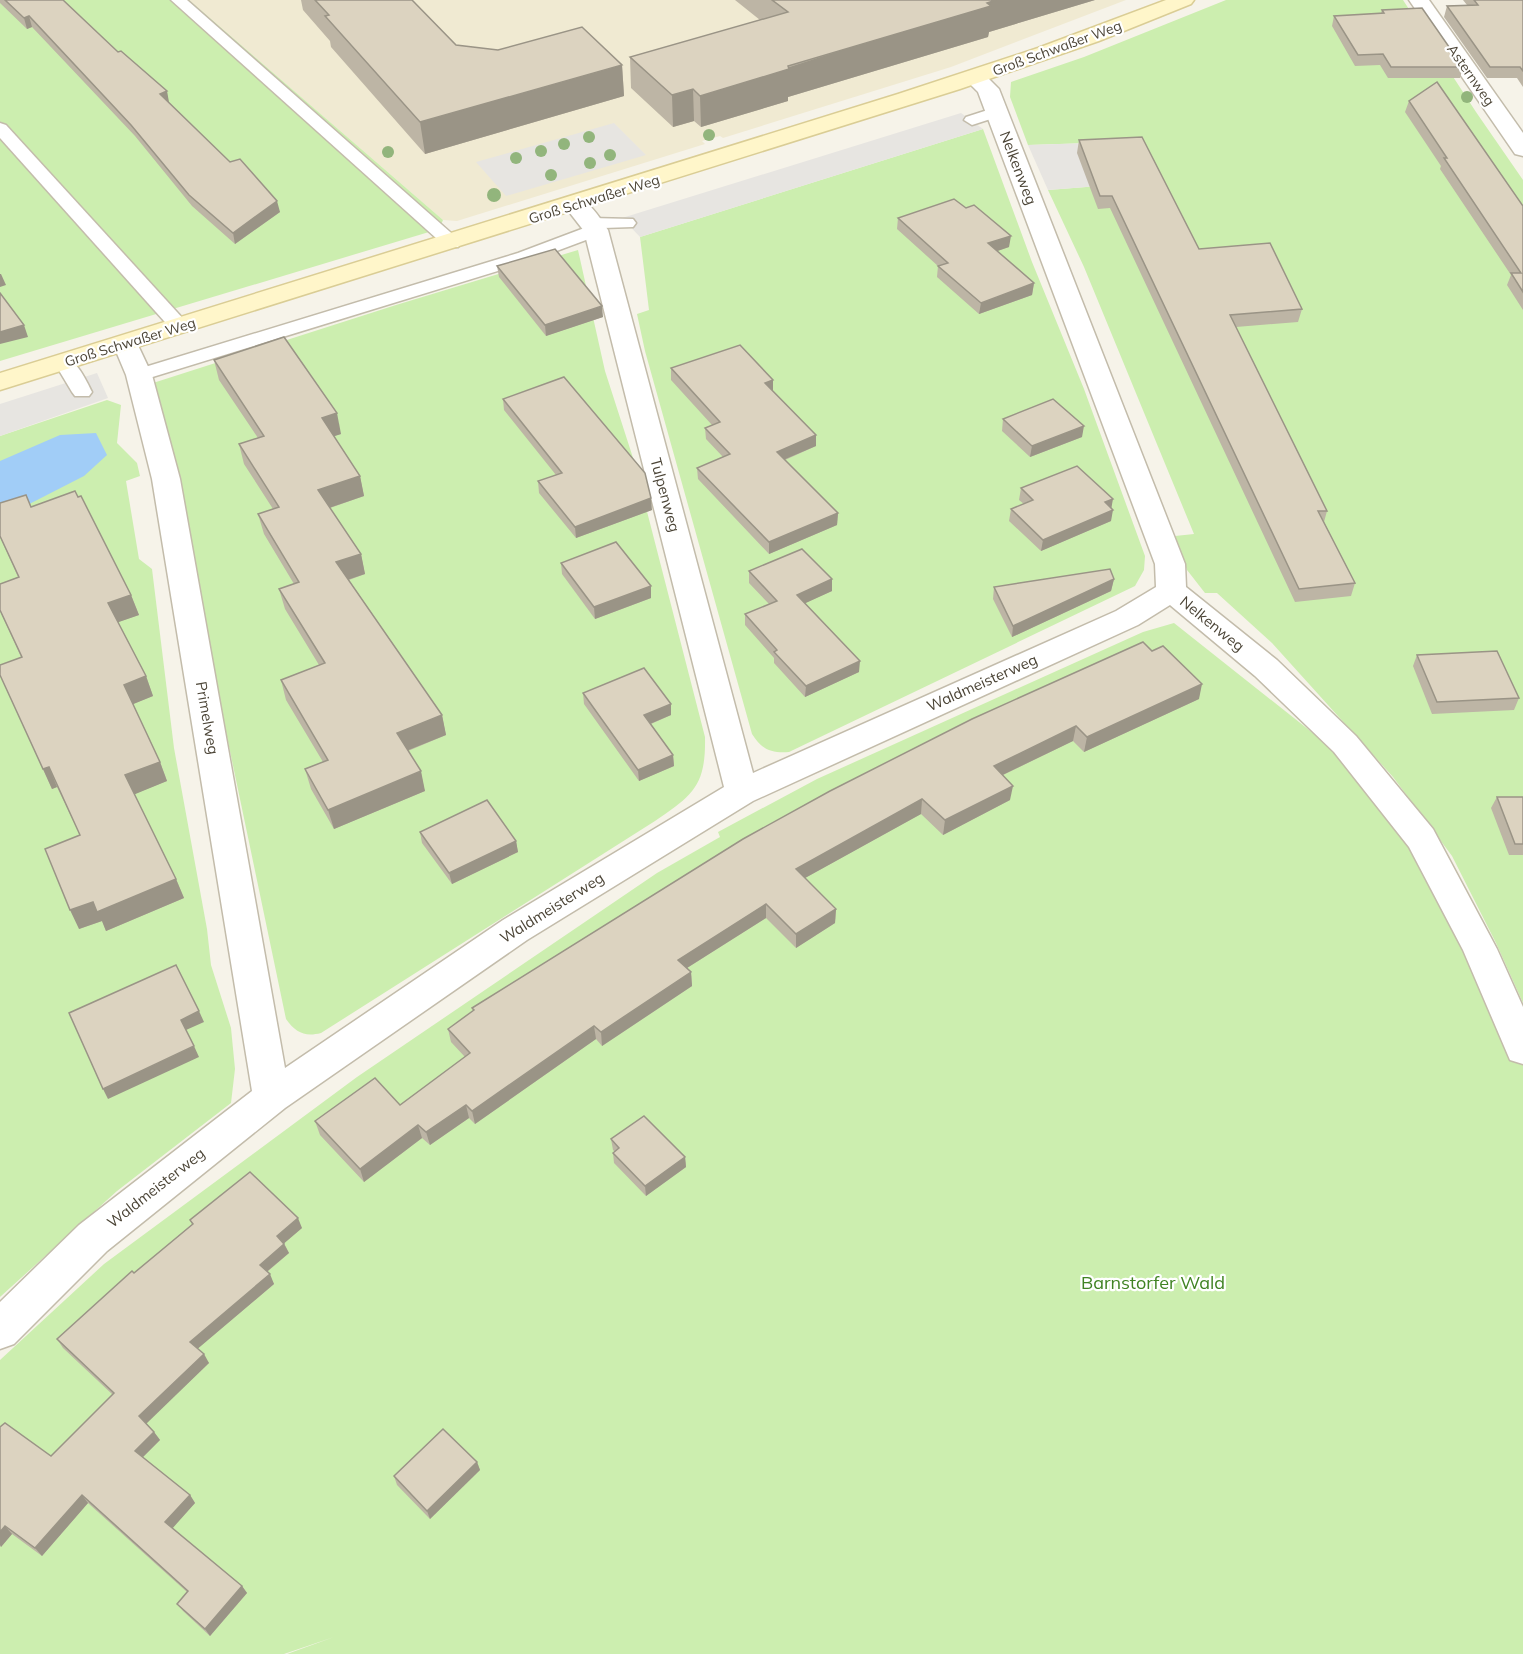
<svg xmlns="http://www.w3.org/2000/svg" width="1523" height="1654" viewBox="0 0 1523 1654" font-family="Mulish,sans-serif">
	<rect width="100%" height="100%" fill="#f6f3e9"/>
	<polygon fill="#f0ead2" points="189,0 1126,0 951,67 723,138 720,136 702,141 705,144 457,221 443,220"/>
	<g fill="#cceeaf">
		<polygon points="0,0 189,0 443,220 439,229 0,361"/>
		<polygon points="1226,0 1403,0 1476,112 1523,180 1523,1003 1496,943 1452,856 1393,777 1272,643 1217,593 1205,593 1187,570 1175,536 1194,534 1084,267 1048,190 1111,185 1090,143 1028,145 1010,97 1011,82 1084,57"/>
		<path d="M983,129l49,133 52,127 61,167 -1,14 -9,16 -346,166c-18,1 -27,-2 -37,-18l-107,-383 -8,-37 12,-4 -9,-73z"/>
		<path d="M578,250l27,121 29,90 71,276c1,49 -12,58 -50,84l-334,212c-16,4 -25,0 -35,-14l-133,-636 243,-78z"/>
		<polygon points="107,400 121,405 117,443 137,463 140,476 126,481 139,559 152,569 174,748 207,929 211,965 231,1028 235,1069 231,1103 117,1191 0,1297 0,436"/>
		<polygon points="1174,623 1333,749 1421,838 1523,1049 1523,1654 287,1654 334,1637 284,1654 0,1654 0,1360 104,1264 357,1077 657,873 720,837 718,832 817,779 1143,632"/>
	</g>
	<g fill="#e7e5e1">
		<polygon points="961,113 983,129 640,237 622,218"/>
		<polygon points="614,123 646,155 506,196 476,162"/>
		<polygon points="1090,143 1112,185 1048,190 1028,145"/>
		<polygon points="97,373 108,398 0,436 0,404"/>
	</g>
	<polygon fill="#a1cdf7" points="96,433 107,455 84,476 0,519 0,461 60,435"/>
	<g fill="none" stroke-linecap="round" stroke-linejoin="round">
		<defs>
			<g id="lane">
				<polygon points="171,0 187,0 458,239 461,243 458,247 446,247"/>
				<polygon points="997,107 1005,112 1003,115 972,125 964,120 966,117"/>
				<polygon points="0,123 6,125 187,323 189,327 187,331 173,331 0,138"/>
				<polygon points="591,218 633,219 636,223 633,227 603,228 602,234 530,261 146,379 132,379 129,375 132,371 518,253 587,227 582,223 585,219"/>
				<path d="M63,356c14,4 23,24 29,36l-3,4h-14l-3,-4 -18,-30 2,-4z"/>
			</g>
			<g id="street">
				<polygon points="1409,0 1429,0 1523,133 1523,156 1515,154"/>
				<path d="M975,72l8,1 16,16 186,475 1,23 91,73 79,76 77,93 64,120 26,58v57l-13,-4 -47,-110 -54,-103 -75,-95 -79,-76 -85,-71 -32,20 -385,176 -226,139 -242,168 -178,143 -93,93 -14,5v-47l79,-77 173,-134 -100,-612 -26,-104 -13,-31 4,-5 9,-3 9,3 17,36 28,104 105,589 218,-148 221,-133 -140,-556 -21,-27 4,-5c19,-5 31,16 41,31l145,543 363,-162 40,-24 -1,-23 -177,-472 -14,-14 3,-5z"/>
			</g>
			<polygon id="secondary" points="1166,0 1194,0 1191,4 1099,41 960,89 0,390 0,373 898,94 1038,48"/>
		</defs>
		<use href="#lane" stroke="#c3bcab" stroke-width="3"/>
		<use href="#street" stroke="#c3bcab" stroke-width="3"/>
		<use href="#secondary" stroke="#dacd95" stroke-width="3"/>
		<use href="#lane" fill="#fff" fill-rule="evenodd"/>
		<use href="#street" fill="#fff" fill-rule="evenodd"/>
		<use href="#secondary" fill="#fff6ca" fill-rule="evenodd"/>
	</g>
	<g fill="#92b57c">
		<circle cx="1467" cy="97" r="6"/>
		<circle cx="709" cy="135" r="6"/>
		<circle cx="589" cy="137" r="6"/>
		<circle cx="564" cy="144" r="6"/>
		<circle cx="541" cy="151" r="6"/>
		<circle cx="388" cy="152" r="6"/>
		<circle cx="610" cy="155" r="6"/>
		<circle cx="516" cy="158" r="6"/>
		<circle cx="590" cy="163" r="6"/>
		<circle cx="551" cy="175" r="6"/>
		<circle cx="494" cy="195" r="7"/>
	</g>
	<g fill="#bdb5a5">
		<polygon points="0,0 63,0 169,102 280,212 235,244 192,206 135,136 32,27 27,29 0,3"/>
		<polygon points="301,0 412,0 456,45 622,65 624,96 425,154 331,47 330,41 303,10"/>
		<polygon points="735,0 1095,0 989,32 988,37 788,97 788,101 701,127 694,121 673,127 631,88 630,57 760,20"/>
		<polygon points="1463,0 1523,0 1523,87 1517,78 1487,78 1444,17 1447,6 1467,5"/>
		<polygon points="1382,10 1463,67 1460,78 1388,78 1380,65 1355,66 1332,26 1334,16 1381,13"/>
		<polygon points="1409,101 1523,206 1523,310 1507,285 1511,275 1440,169 1441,166 1405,112"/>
		<polygon points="1079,140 1199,249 1302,309 1298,322 1236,327 1327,511 1324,522 1355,583 1351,596 1295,602 1110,208 1098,209 1077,153"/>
		<polygon points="898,218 1009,247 997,251 1034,283 1032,295 979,314 937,277 938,266 897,229"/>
		<polygon points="497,266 603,317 546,336 499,277"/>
		<polygon points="214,360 341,434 333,436 360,476 364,496 330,508 361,554 365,574 349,580 442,715 446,735 408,751 425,791 334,829 311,789 305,769 323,762 286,700 281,680 319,665 285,609 279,589 294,584 264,534 258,514 273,509 244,464 239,444 258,438 219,380"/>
		<polygon points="671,368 773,391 816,435 816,446 785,460 838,513 837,525 769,554 698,479 697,468 723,457 706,439 705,428 712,425 671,380"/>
		<polygon points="503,399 652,510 576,538 539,493 538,481 556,475 504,410"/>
		<polygon points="1003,419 1082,437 1030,457 1002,431"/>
		<polygon points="1021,488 1111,521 1041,551 1009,521 1011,509 1024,504 1019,500"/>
		<polygon points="0,503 31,507 131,595 139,615 118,622 146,676 153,696 133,704 160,762 167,781 134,794 176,879 184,898 106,931 102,921 79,929 80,835 57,787 52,789 0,675 21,657 0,611 0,584 18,577 0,537"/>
		<polygon points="561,563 651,586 651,598 595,619 562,574"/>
		<polygon points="749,571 832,579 832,591 805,603 859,672 805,697 774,663 774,658 745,625 745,614 769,604 749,583"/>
		<polygon points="1114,579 1111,591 1012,637 993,599 994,587"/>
		<polygon points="1417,655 1519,698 1514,710 1432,714 1413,666"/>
		<polygon points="583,693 671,704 671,715 651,724 673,755 674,766 639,781 584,704"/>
		<polygon points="1199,699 1084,752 1073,741 1003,775 1010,800 943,835 921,814 805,878 836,909 835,923 796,948 766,918 687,968 691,972 692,986 602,1046 596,1039 475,1124 469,1118 430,1145 422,1138 364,1182 320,1135 315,1121 400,1105 465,1057 451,1042 448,1029 473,1011 472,1008 972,719"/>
		<polygon points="1497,797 1523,797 1523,855 1509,855 1491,808"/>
		<polygon points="420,832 516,841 518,852 452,884 422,843"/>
		<polygon points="611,1139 685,1157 686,1167 646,1196 614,1163 613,1153 615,1152 613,1150"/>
		<polygon points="190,1220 302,1228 284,1243 289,1253 267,1272 274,1284 197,1349 209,1363 146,1423 154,1432 160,1440 143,1457 190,1495 195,1503 172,1528 242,1586 247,1593 210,1636 183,1611 177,1604 187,1592 88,1503 42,1556 12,1534 1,1547 0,1545 0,1427 51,1456 113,1395 63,1348 57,1339 192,1224"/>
		<polygon points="477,1462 480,1470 430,1519 397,1485 394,1476"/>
	</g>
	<g fill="#9a9486">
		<polygon points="996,0 1095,0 989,32 988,37 788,97 788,101 701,127 700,96"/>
		<polygon points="29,16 32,27 27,29 24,18"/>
		<polygon points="622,65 624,96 425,154 420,122"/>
		<polygon points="693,89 694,121 673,127 672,95"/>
		<polygon points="167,91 169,102 163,105 160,94"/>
		<polygon points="277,201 280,212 235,244 233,233"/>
		<polygon points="1011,236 1009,247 986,255 988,243"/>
		<polygon points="0,274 1,274 6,285 0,287"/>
		<polygon points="1034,283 1032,295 979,314 981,303"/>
		<polygon points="602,306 603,317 546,336 545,325"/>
		<polygon points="24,325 28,337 0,344 0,332"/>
		<polygon points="773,380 773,391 765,383"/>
		<polygon points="337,413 341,434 326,439 322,418"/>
		<polygon points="1084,426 1082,437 1030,457 1032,446"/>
		<polygon points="816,435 816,446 776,463 777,452"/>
		<polygon points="360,476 364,496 323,510 318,490"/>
		<polygon points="651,498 652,510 576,538 575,527"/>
		<polygon points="1113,499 1111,510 1105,502"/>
		<polygon points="1113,510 1111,521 1041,551 1043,540"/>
		<polygon points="838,513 837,525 769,554 769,542"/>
		<polygon points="361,554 365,574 341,582 336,562"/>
		<polygon points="832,579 832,591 797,607 797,595"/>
		<polygon points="1114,579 1111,591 1012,637 1013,626"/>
		<polygon points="651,586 651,598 595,619 594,607"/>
		<polygon points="131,595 139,615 116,623 108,603"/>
		<polygon points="860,661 859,672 805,697 806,686"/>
		<polygon points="146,676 153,696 131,705 124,685"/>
		<polygon points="1202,684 1199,699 1084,752 1087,737"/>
		<polygon points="671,704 671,715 645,726 644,715"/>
		<polygon points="442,715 446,735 401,753 397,733"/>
		<polygon points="1076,726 1073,741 992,780 994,766"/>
		<polygon points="673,755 674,766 639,781 638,770"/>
		<polygon points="160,762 167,781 133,795 125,775"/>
		<polygon points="49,767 57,787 52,789 43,769"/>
		<polygon points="421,771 425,791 334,829 328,810"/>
		<polygon points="1013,786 1010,800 943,835 945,820"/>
		<polygon points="922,799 921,814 796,883 796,869"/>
		<polygon points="516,841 518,852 452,884 449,873"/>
		<polygon points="176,879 184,898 106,931 102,921 79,929 70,910 93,902"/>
		<polygon points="766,904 766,918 679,973 678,960"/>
		<polygon points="836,909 835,923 796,948 796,934"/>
		<polygon points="691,972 692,986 602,1046 601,1032"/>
		<polygon points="199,1011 204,1022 186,1030 181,1020"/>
		<polygon points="594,1026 596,1039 475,1124 472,1111"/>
		<polygon points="194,1046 199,1057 108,1099 103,1089"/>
		<polygon points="466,1105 469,1118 430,1145 426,1132"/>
		<polygon points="418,1125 422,1138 364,1182 360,1169"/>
		<polygon points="685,1157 686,1167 646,1196 645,1186"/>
		<polygon points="298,1218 302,1228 281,1246 277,1236"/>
		<polygon points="284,1244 289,1253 264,1274 260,1265"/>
		<polygon points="270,1274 274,1284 195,1351 190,1342"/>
		<polygon points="204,1354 209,1363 145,1425 139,1416"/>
		<polygon points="154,1432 160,1440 141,1459 135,1451"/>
		<polygon points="477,1462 480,1470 430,1519 427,1511"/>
		<polygon points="82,1495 88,1503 42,1556 35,1548"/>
		<polygon points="190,1495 195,1503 171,1530 165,1522"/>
		<polygon points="5,1526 12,1534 1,1547 0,1545 0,1532"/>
		<polygon points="242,1586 247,1593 210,1636 205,1629"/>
	</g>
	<g fill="#dcd3c0" stroke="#9a9486" stroke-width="1.5">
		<polygon points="5,0 63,0 118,52 121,51 167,91 160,94 230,162 240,159 277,201 233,233 189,195 131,125 29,16 24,18"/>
		<polygon points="315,0 412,0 456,45 498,50 582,27 622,65 420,122 325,16 329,15"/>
		<polygon points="772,0 996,0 987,3 991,6 788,66 789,69 700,96 693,89 672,95 630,57 788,12"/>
		<polygon points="1474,0 1523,0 1523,71 1520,67 1490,67 1447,6 1478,5"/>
		<polygon points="1422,8 1463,67 1391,67 1383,54 1358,55 1334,16 1384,13 1382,10"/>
		<polygon points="1437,82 1523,206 1523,292 1511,273 1521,273 1444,158 1447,158 1409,101"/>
		<polygon points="1142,137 1199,249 1270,243 1302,309 1230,315 1327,511 1318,511 1355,583 1299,589 1112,196 1100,196 1079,140"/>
		<polygon points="954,199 966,208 974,205 1011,236 988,243 1034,283 981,303 938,266 948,263 898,218"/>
		<polygon points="555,249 602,306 545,325 497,266"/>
		<polygon points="0,293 24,325 0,332"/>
		<polygon points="284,337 337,413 322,418 360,476 318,490 361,554 336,562 442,715 397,733 421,771 328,810 305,769 328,760 281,680 325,663 279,589 299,582 258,514 279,507 239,444 264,436 214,360"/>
		<polygon points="740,345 773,380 765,383 816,435 777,452 838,513 769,542 697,468 730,454 705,428 720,422 671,368"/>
		<polygon points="564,377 645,473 651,498 575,527 538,481 562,473 503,399"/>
		<polygon points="1053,399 1084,426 1032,446 1003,419"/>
		<polygon points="1077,466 1113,499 1105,502 1113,510 1043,540 1011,509 1033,500 1021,488"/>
		<polygon points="75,491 78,497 81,496 131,595 108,603 146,676 124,685 160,762 125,775 176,879 97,912 93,902 70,910 45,849 80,835 49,767 43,769 0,675 0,665 22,657 0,610 0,584 19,577 0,536 0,503 26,495 31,507"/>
		<polygon points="616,542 651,586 594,607 561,563"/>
		<polygon points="802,549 832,579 797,595 860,661 806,686 774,652 777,650 745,614 777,601 749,571"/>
		<polygon points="1110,569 1114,579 1013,626 994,587"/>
		<polygon points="1143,642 1152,651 1163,646 1202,684 1087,737 1076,726 994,766 1013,786 945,820 922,799 796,869 836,909 796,934 766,904 678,960 691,972 601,1032 594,1026 472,1111 466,1105 426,1132 418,1125 360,1169 315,1121 375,1078 400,1105 470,1053 448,1029 474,1010 472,1008 743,839 830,791 972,719"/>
		<polygon points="1497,651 1519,698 1437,702 1417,655"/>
		<polygon points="644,668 671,704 644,715 673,755 638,770 583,693"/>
		<polygon points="1497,797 1523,797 1523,844 1515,844"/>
		<polygon points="487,800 516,841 449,873 420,832"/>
		<polygon points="176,965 199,1011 181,1020 194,1046 103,1089 69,1013"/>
		<polygon points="644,1116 685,1157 645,1186 613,1153 619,1148 611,1139"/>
		<polygon points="250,1172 298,1218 277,1236 284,1244 260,1265 270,1274 190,1342 204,1354 139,1416 154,1432 135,1451 190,1495 165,1522 242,1586 205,1629 177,1604 188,1591 82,1495 35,1548 5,1526 0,1532 0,1427 5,1423 51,1456 114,1393 57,1339 132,1271 134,1273 193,1224 190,1220"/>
		<polygon points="443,1429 477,1462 427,1511 394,1476"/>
	</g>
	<g text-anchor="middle" stroke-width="4.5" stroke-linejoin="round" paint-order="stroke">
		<g font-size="14" fill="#4b4436" stroke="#fff">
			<text transform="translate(1057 48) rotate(-20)" y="5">Groß Schwaßer Weg</text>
			<text transform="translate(1471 75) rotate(55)" y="5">Asternweg</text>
			<text transform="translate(594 199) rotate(-17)" y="5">Groß Schwaßer Weg</text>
			<text transform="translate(130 342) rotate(-17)" y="5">Groß Schwaßer Weg</text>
		</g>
		<g font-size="15" fill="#4b4436" stroke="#fff">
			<text transform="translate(1018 168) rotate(69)" y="5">Nelkenweg</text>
			<text transform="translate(665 495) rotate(75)" y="5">Tulpenweg</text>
			<text transform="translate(1212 624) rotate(39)" y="5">Nelkenweg</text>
			<text transform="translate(982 683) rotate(-24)" y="5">Waldmeisterweg</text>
			<text transform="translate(207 718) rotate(80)" y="5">Primelweg</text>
			<text transform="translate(552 908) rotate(-32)" y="5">Waldmeisterweg</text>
			<text transform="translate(156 1188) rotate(-38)" y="5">Waldmeisterweg</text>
		</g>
		<g font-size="18" fill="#408323" stroke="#fff">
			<text x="1153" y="1289">Barnstorfer Wald</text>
		</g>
	</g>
</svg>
